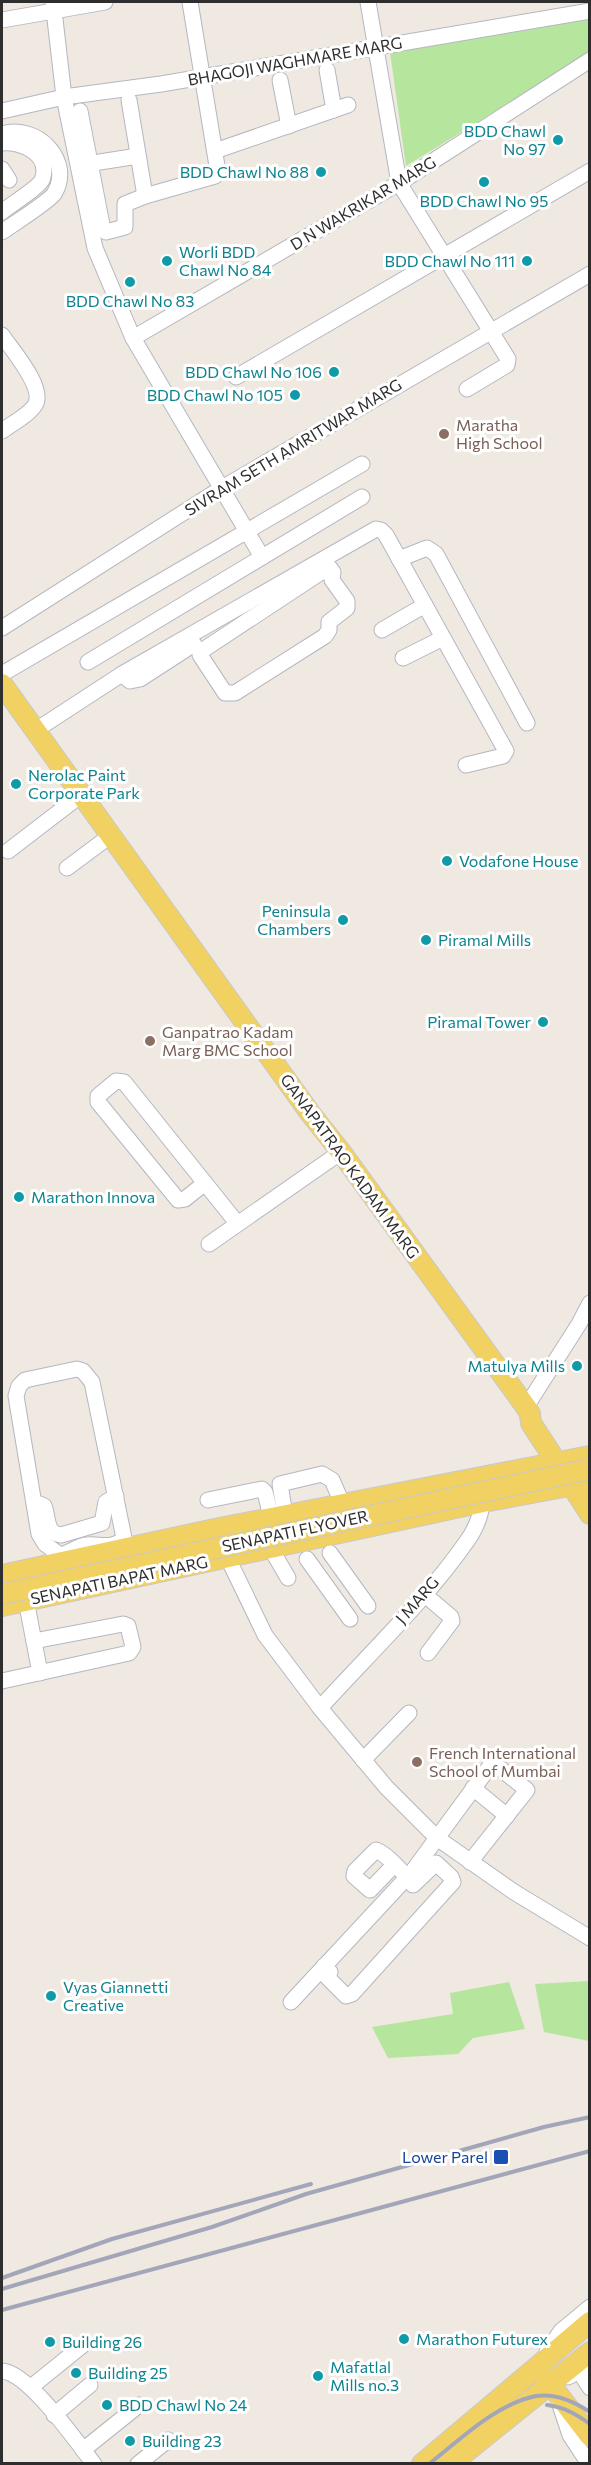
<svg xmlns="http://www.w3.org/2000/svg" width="591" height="2465" viewBox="0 0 591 2465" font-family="Commissioner,sans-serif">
	<rect width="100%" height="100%" fill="#efe9e1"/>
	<g fill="#b6e59e">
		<polygon points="589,19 589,54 406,166 390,52"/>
		<polygon points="589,1981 589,2041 544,2032 535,1984"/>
		<polygon points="509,1982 525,2029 473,2038 458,2054 388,2058 372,2027 453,2014 450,1993"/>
	</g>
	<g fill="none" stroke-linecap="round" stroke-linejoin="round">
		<defs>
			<g id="minor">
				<polyline points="53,2 64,97 95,248 133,338 262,557"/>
				<polyline points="368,2 399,183 508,359 507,365 467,389"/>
				<polyline points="2,20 105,2"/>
				<polyline points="327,70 334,110"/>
				<polyline points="280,80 289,126"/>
				<polyline points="129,100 145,196 215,176 218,172 190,2"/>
				<polyline points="2,111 64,97 161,84 590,11"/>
				<polyline points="80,111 103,230 106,232 125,227 125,204 145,196"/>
				<path d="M2,134c36,-11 72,28 52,60 -7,9 -41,30 -52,38"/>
				<path d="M2,143c19,-2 50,11 40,37 -4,8 -32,25 -40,32"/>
				<polyline points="215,151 348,105"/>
				<polyline points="87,164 138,156"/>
				<polyline points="2,169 9,180"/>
				<path d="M2,335c9,14 44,53 33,70 -6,10 -24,19 -33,26"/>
				<polyline points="133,338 399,183 590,60"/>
				<polyline points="236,377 590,171"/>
				<polyline points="399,559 427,548 436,554 527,723"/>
				<polyline points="312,568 320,563 326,563 333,572 332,580 347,601 347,608 329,622 329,630 325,636 235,693 225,693 200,655 200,652 329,567"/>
				<polyline points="2,628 222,488 590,274"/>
				<polyline points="382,630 425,605"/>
				<polyline points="403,658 443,638"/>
				<polyline points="88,662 362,497"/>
				<polyline points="2,674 362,464"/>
				<polyline points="122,674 130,681 140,679 194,644"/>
				<polyline points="36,730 122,674 376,529 381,530 386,535 506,751 503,756 466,765"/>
				<polyline points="8,851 81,795"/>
				<polyline points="67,868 110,836"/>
				<polyline points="205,1183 185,1199 178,1200 98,1102 98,1096 116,1081 124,1082 237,1223"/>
				<polyline points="209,1244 341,1152"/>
				<path d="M77,1369l6,2 9,11 32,156c-11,13 -26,5 -37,7 -10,1 -17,8 -27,10l-15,-11 -6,-10 -23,-138 3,-10 6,-6z"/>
				<polyline points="526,1407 579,1324 590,1303"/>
				<polyline points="208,1500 262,1489 265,1492 271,1517"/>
				<path d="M35,1506l5,-2 4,2c5,12 1,27 17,29l41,-12 4,-21 10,-6"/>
				<polyline points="284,1509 280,1484 322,1474 332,1480 342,1503"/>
				<polyline points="270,1547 288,1578"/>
				<polyline points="223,1548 265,1635 320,1708 386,1787 437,1838 514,1892 590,1938"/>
				<polyline points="330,1553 368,1606"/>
				<polyline points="307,1559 350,1619"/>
				<polyline points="424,1594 451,1617 452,1621 428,1653"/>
				<polyline points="26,1600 40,1673"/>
				<polyline points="2,1681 129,1653 133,1647 128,1626 123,1624 34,1641"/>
				<path d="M320,1708c48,-53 106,-108 147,-167 9,-12 17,-32 15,-47"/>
				<polyline points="363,1760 409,1713"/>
				<polyline points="473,1788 507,1816"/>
				<path d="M394,1865l-24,25 -16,-14 1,-5 21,-21c12,5 22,18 31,27"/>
				<polyline points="324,1966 330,1972 328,1978 346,1996 352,1994 453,1882 451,1877 436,1863 413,1885"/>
				<polyline points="291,2002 412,1872 490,1766 496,1765 527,1790 470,1862"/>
				<polyline points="547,2352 561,2331 590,2307"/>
				<path d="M2,2371c27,2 74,70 92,93"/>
				<polyline points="579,2371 590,2388"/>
				<polyline points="568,2377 590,2366"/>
				<polyline points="31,2387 83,2345"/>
				<polyline points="559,2402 570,2435 589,2464"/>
				<polyline points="54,2415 90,2385"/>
				<polyline points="83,2450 139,2405"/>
				<polyline points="138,2464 168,2440"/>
			</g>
			<g id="major">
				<polyline points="2,684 310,1113 341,1152 526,1407 530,1414 531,1423 590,1514"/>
				<polyline points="2,1575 215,1529 590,1456"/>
				<polyline points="2,1606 483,1502 590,1482"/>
				<polyline points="544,2376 590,2436"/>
				<polyline points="422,2464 590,2322"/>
				<polyline points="451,2464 590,2352"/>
			</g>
		</defs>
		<use href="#minor" stroke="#b4b7c1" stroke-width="17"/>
		<use href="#major" stroke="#c9c9c9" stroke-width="22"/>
		<use href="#minor" stroke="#fff" stroke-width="15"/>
		<use href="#major" stroke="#f2d163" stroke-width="20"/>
		<g stroke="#a3a6b8" stroke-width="4">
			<polyline points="2,2278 112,2239 311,2184"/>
			<polyline points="2,2289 212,2227 306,2194 544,2127 590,2117"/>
			<polyline points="2,2310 590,2151"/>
			<path d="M547,2405c17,2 29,9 43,19"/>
			<path d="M429,2464c32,-25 67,-60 107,-68 19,-3 39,6 54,16"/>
		</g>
		<defs>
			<polyline id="major-bridge" points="2,1594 590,1469"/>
		</defs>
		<use href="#major-bridge" stroke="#c9c9c9" stroke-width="22" stroke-linecap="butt"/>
		<use href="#major-bridge" stroke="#f2d163" stroke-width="20"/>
	</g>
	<g fill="#0f9aa8" stroke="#fff" stroke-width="2">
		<circle cx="558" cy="140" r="6"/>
		<circle cx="321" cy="172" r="6"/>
		<circle cx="484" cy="182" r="6"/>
		<circle cx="167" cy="261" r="6"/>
		<circle cx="527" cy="261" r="6"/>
		<circle cx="130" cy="282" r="6"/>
		<circle cx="334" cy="372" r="6"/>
		<circle cx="295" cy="395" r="6"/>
		<circle cx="16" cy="784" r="6"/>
		<circle cx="447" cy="861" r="6"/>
		<circle cx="343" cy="920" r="6"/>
		<circle cx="426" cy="940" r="6"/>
		<circle cx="543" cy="1022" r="6"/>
		<circle cx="19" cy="1197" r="6"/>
		<circle cx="577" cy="1366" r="6"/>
		<circle cx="51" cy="1996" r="6"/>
		<circle cx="404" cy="2339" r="6"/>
		<circle cx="50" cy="2342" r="6"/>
		<circle cx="76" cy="2373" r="6"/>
		<circle cx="318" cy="2376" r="6"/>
		<circle cx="107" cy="2405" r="6"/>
		<circle cx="130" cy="2441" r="6"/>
	</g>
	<g fill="#8d6e63" stroke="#fff" stroke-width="2">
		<circle cx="444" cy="434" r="6"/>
		<circle cx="150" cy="1041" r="6"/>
		<circle cx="417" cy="1762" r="6"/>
	</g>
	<rect fill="#1a4fb4" stroke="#fff" stroke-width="2" x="493" y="2149" width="16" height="16" rx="3"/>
	<g text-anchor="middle" stroke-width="6" stroke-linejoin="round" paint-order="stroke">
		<g font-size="16" fill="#2e2e2e" stroke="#fff">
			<text transform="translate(295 61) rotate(-10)" y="6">BHAGOJI WAGHMARE MARG</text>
			<text transform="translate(363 203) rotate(-31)" y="6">D N WAKRIKAR MARG</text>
			<text transform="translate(293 447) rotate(-31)" y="6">SIVRAM SETH AMRITWAR MARG</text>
			<text transform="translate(350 1166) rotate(54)" y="6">GANAPATRAO KADAM MARG</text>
			<text transform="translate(295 1531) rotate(-12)" y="6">SENAPATI FLYOVER</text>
			<text transform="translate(119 1580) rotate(-12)" y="6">SENAPATI BAPAT MARG</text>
			<text transform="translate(417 1600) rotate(-49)" y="6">J MARG</text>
		</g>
		<g font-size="16" fill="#0d838f" stroke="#fff" text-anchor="start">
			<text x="546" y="137" text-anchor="end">BDD Chawl<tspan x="546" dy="18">No 97</tspan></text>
			<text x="309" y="178" text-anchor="end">BDD Chawl No 88</text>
			<text x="484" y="207" text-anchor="middle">BDD Chawl No 95</text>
			<text x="179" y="258">Worli BDD<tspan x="179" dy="18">Chawl No 84</tspan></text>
			<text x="515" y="267" text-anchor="end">BDD Chawl No 111</text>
			<text x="130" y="307" text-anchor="middle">BDD Chawl No 83</text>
			<text x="322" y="378" text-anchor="end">BDD Chawl No 106</text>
			<text x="283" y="401" text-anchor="end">BDD Chawl No 105</text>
			<text x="28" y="781">Nerolac Paint<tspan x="28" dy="18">Corporate Park</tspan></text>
			<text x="459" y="867">Vodafone House</text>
			<text x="331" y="917" text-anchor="end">Peninsula<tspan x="331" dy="18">Chambers</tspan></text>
			<text x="438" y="946">Piramal Mills</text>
			<text x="531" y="1028" text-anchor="end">Piramal Tower</text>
			<text x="31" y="1203">Marathon Innova</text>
			<text x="565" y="1372" text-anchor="end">Matulya Mills</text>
			<text x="63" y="1993">Vyas Giannetti<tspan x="63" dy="18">Creative</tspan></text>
			<text x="416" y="2345">Marathon Futurex</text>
			<text x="62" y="2348">Building 26</text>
			<text x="330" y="2373">Mafatlal<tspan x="330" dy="18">Mills no.3</tspan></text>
			<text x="88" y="2379">Building 25</text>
			<text x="119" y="2411">BDD Chawl No 24</text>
			<text x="142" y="2447">Building 23</text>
		</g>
		<g font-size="16" fill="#785e54" stroke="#fff" text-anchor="start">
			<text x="456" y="431">Maratha<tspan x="456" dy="18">High School</tspan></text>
			<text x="162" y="1038">Ganpatrao Kadam<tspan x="162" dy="18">Marg BMC School</tspan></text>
			<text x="429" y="1759">French International<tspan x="429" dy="18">School of Mumbai</tspan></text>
		</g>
		<g font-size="16" fill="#164399" stroke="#fff" text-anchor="end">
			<text x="488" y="2163">Lower Parel</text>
		</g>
	</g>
	<rect width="591" height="2465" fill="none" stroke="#2e2e2e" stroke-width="6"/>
</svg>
